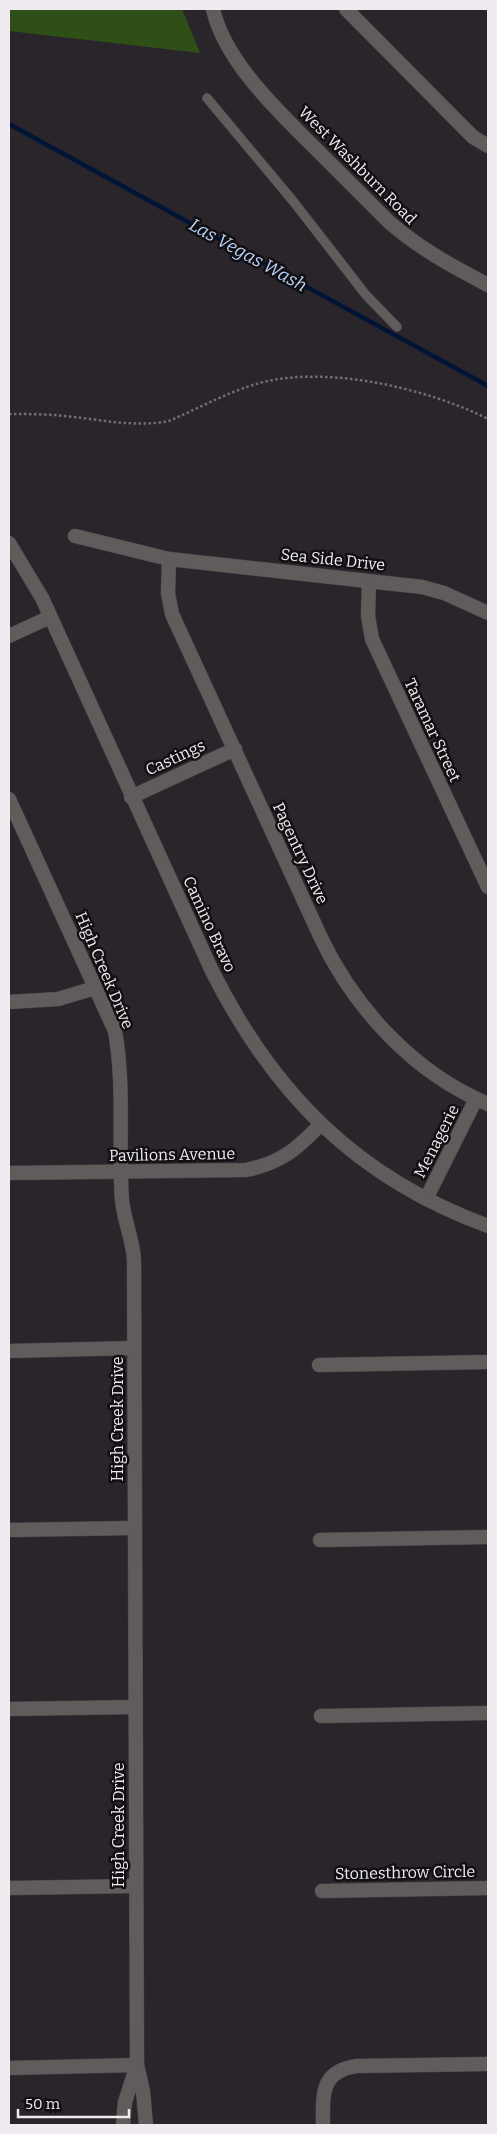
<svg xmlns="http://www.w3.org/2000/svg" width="497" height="2134" viewBox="0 0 497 2134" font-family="Bitter,serif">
	<rect width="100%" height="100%" fill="#2a252b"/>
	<polygon fill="#2e4f16" points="9,9 182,9 200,53 9,31"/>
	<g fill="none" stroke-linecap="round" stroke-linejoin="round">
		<polyline stroke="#001535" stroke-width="4.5" points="9,124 488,386"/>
		<defs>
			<polyline id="service" points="207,98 293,201 366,295 397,327"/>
			<g id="minor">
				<polyline points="346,9 473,137 488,146"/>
				<polyline points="75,536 169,559 422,587 444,593 488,613"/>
				<path d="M169,559l-1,34 4,21 149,324c34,71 93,135 167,166"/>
				<polyline points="369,581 368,616 372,639 488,887"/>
				<polyline points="9,636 50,617"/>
				<polyline points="131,797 235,749"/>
				<path d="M9,799l106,232c10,56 3,113 7,169 2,21 11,40 12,60l3,805 6,26 3,34"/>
				<polyline points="9,1002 58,999 95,988"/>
				<path d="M9,1173l237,-3c35,-7 51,-21 75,-46"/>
				<polyline points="426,1199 476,1099"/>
				<polyline points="9,1351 134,1348"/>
				<polyline points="319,1365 488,1362"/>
				<polyline points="9,1530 134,1528"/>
				<polyline points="320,1540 488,1537"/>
				<polyline points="9,1709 135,1707"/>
				<polyline points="321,1716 488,1713"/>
				<polyline points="9,1888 136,1886"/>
				<polyline points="322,1891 488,1888"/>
				<polyline points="9,2068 137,2065"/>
				<polyline points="123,2125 125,2102 137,2065"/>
				<path d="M323,2125c0,-30 -3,-54 34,-59l131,-2"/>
			</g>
			<g id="tertiary">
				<path d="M213,9c11,51 64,101 100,137 26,26 51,51 76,76 31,27 63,44 99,63"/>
				<path d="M9,543l33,55 170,373c62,123 145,207 276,255"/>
			</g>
		</defs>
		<use href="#service" stroke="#464147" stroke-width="10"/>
		<use href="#minor" stroke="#464147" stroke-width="15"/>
		<use href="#tertiary" stroke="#464147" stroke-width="15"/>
		<path stroke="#736e74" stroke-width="2.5" stroke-dasharray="2.5 2.5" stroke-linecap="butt" d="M9,414c18,0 37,0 55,2 35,3 70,12 105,5 28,-12 55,-27 84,-36 67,-22 174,3 235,34"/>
		<use href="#service" stroke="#615c5c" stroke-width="9"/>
		<use href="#minor" stroke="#615c5c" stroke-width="14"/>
		<use href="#tertiary" stroke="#615c5c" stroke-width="14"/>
	</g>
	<g text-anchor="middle" stroke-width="5" stroke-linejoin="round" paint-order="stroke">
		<g font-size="16" fill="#efebf0" stroke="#110f12">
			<text transform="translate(358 165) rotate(45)" y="6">West Washburn Road</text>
			<text transform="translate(333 559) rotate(6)" y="6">Sea Side Drive</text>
			<text transform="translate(433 730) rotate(65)" y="6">Taramar Street</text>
			<text transform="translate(175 757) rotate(-25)" y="6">Castings</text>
			<text transform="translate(301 853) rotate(65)" y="6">Pagentry Drive</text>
			<text transform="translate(210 924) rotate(65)" y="6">Camino Bravo</text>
			<text transform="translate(105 970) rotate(67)" y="6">High Creek Drive</text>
			<text transform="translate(436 1141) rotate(-63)" y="6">Menagerie</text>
			<text transform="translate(172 1154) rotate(-1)" y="6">Pavilions Avenue</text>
			<text transform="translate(117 1419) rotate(-90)" y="6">High Creek Drive</text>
			<text transform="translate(118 1825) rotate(-90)" y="6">High Creek Drive</text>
			<text transform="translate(405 1872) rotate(-1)" y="6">Stonesthrow Circle</text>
		</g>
		<g font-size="18" font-style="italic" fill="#b8d2f6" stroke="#110f12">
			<text transform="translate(248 255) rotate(29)" y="6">Las Vegas Wash</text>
		</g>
	</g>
	<rect width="497" height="2134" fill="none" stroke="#efebf0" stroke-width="20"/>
	<path d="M18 2109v8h111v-8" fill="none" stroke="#efebf0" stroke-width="2.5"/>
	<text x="25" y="2109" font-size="15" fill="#efebf0" stroke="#110f12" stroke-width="4" paint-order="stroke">50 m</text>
</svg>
